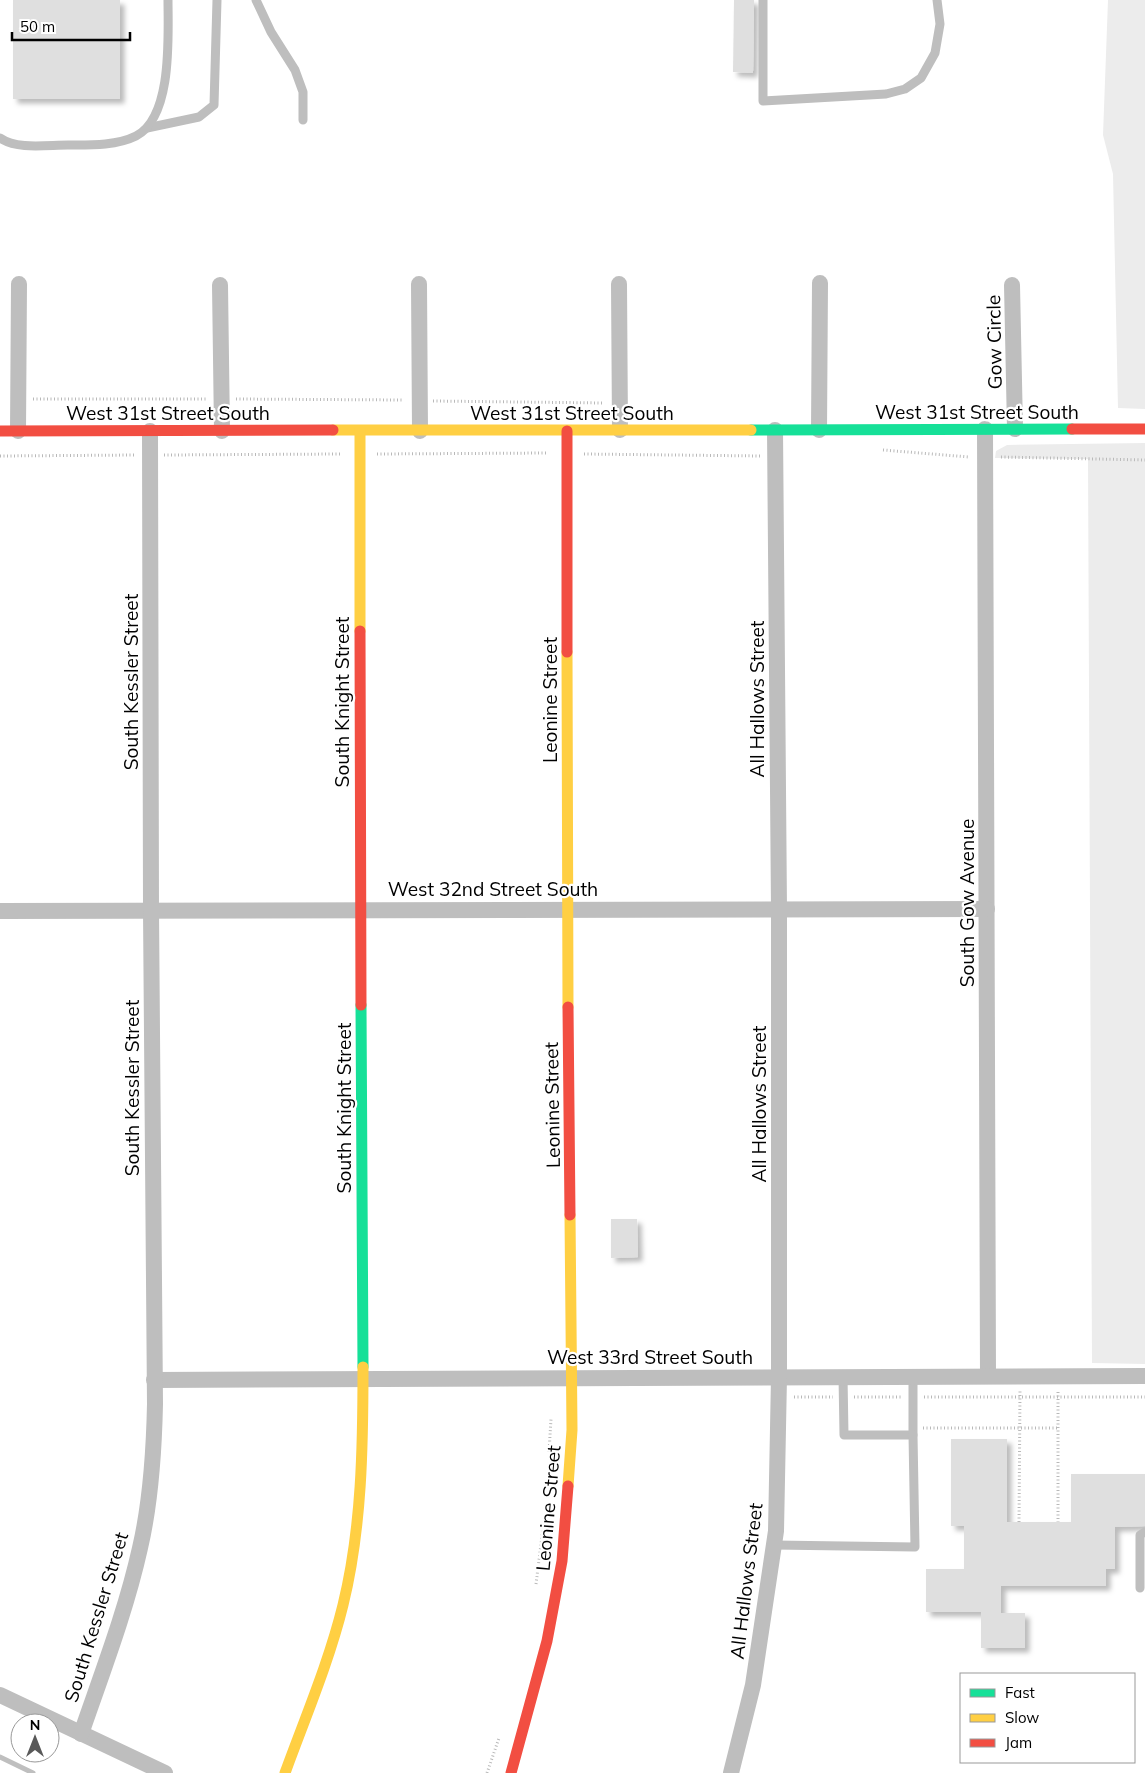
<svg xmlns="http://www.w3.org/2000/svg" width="1145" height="1773" viewBox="0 0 1145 1773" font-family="Mulish,sans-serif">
	<defs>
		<filter id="shadow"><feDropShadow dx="4.5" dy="4.5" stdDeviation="2.5" flood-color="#0004"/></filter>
	</defs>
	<rect width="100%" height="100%" fill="#fff"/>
	<g fill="#ececec">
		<polygon points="1108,0 1145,0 1145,409 1118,408 1113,174 1103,135"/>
		<polygon points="1145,443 1145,1364 1092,1363 1088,459 995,458 996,451 1007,445"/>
	</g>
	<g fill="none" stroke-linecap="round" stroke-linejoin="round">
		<polyline stroke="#bfbfbf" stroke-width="5" points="0,1757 33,1773"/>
	</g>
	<g fill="#dfdfdf" filter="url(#shadow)">
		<rect x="13" y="0" width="107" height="99"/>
		<polygon points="734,0 754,0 753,73 733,72"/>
		<polygon points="611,1219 637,1219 638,1257 611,1258"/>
		<polygon points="951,1439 1007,1439 1007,1522 1071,1522 1071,1474 1145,1474 1145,1526 1115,1527 1115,1569 1106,1569 1106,1586 1001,1586 1001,1613 1025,1613 1025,1648 981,1648 981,1612 926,1612 926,1569 964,1569 964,1526 951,1526"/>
	</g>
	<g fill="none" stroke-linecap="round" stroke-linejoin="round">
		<g stroke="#b9b9b9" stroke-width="3" stroke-dasharray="1 2.5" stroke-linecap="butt">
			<polyline points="33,399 207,399"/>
			<polyline points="236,399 404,400"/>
			<polyline points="433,401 604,403"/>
			<polyline points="883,450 969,457"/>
			<polyline points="377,454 548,453"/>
			<polyline points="584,454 761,456"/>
			<polyline points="164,455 341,454"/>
			<polyline points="0,456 136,455"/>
			<polyline points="1001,457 1145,460"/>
			<polyline points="1058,1392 1058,1522"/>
			<polyline points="794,1397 833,1397"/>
			<polyline points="854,1397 903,1397"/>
			<polyline points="924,1397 1145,1397"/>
			<polyline points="923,1428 1058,1428"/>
			<polyline points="549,1452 551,1419"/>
			<polyline points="1019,1522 1020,1391"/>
			<polyline points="536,1584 543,1528"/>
			<polyline points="487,1773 499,1738"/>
		</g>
		<g stroke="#bebebe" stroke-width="9">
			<polyline points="256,0 271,32 295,70 303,92 303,120"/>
			<polyline points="763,0 763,101 886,94 905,89 921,78 935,53 940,24 937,0"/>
			<polyline points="147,128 199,117 214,105 217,0"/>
			<path d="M0,138c17,12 47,7 68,7 21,0 48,1 68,-9 37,-19 32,-101 32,-136"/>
			<polyline points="843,1376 844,1435 913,1435 913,1376"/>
			<polyline points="774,1545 915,1547 913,1435"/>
			<polyline points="1140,1588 1140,1535 1145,1532"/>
		</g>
		<g stroke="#bebebe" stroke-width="16">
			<polyline points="419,284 420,431"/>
			<polyline points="619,284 620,430"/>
			<polyline points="220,285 222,431"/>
			<polyline points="1012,285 1015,429"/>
			<polyline points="985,429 988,1376"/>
			<polyline points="819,430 820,283"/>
			<polyline points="18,431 19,284"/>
			<polyline points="0,911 987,909"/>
			<polyline points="154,1380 1145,1376"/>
			<polyline points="0,1695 165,1773"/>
			<path d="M81,1734c21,-61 45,-123 59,-186 11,-47 14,-96 15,-144l-4,-494 -1,-479"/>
			<polyline points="731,1773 753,1685 776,1531 779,1377 779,909 775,430"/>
		</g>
		<g stroke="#16e098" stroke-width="11">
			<polyline points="751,430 1072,429"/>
			<polyline points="361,1005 363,1367"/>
		</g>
		<g stroke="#ffcf43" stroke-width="11">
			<polyline points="333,430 751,430"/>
			<polyline points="360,431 360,631"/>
			<polyline points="567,652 568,1007"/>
			<polyline points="568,1486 572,1430 570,1215"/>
			<path d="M285,1773c20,-55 44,-111 58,-168 19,-77 20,-160 20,-238"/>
		</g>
		<g stroke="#f24e42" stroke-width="11">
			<polyline points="1072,429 1145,429"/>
			<polyline points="0,431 333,430"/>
			<polyline points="567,431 567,652"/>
			<polyline points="360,631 361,1005"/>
			<polyline points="568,1007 570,1215"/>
			<polyline points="511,1773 547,1641 562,1561 568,1486"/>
		</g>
	</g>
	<g text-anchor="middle" stroke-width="4.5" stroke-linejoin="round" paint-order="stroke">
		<g font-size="19" fill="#000" stroke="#fff">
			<text transform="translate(994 342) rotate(-91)" y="7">Gow Circle</text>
			<text x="977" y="419">West 31st Street South</text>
			<text x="168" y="420">West 31st Street South</text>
			<text x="572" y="420">West 31st Street South</text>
			<text transform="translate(131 682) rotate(-90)" y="7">South Kessler Street</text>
			<text transform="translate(757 699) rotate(-90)" y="7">All Hallows Street</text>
			<text transform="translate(550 700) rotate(-90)" y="7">Leonine Street</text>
			<text transform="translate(342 702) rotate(-90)" y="7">South Knight Street</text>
			<text x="493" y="896">West 32nd Street South</text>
			<text transform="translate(967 903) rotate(-90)" y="7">South Gow Avenue</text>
			<text transform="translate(132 1088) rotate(-90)" y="7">South Kessler Street</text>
			<text transform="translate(759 1104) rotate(-90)" y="7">All Hallows Street</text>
			<text transform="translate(552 1105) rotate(-91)" y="7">Leonine Street</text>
			<text transform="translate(344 1108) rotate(-90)" y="7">South Knight Street</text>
			<text x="650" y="1364">West 33rd Street South</text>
			<text transform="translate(548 1508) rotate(-85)" y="7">Leonine Street</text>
			<text transform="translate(746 1581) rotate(-83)" y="7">All Hallows Street</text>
			<text transform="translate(96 1617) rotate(-73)" y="7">South Kessler Street</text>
		</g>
	</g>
	<rect x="960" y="1673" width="175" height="90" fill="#ffffff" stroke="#999999"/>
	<rect x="970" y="1689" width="25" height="8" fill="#16e098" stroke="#999999"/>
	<text x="1005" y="1698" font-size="15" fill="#000000">Fast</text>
	<rect x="970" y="1714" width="25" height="8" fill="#ffcf43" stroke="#999999"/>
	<text x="1005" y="1723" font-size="15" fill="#000000">Slow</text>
	<rect x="970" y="1739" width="25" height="8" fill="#f24e42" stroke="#999999"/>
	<text x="1005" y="1748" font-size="15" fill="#000000">Jam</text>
	<g transform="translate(35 1738)"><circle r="24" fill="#ffffff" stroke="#999999"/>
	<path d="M0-4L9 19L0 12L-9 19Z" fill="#595959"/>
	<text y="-8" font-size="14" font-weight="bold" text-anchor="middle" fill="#000000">N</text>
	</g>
	<path d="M12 32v8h118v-8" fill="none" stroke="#000000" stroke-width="2.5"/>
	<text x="20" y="32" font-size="15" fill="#000000" stroke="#ffffff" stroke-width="4" paint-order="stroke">50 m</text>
</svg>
